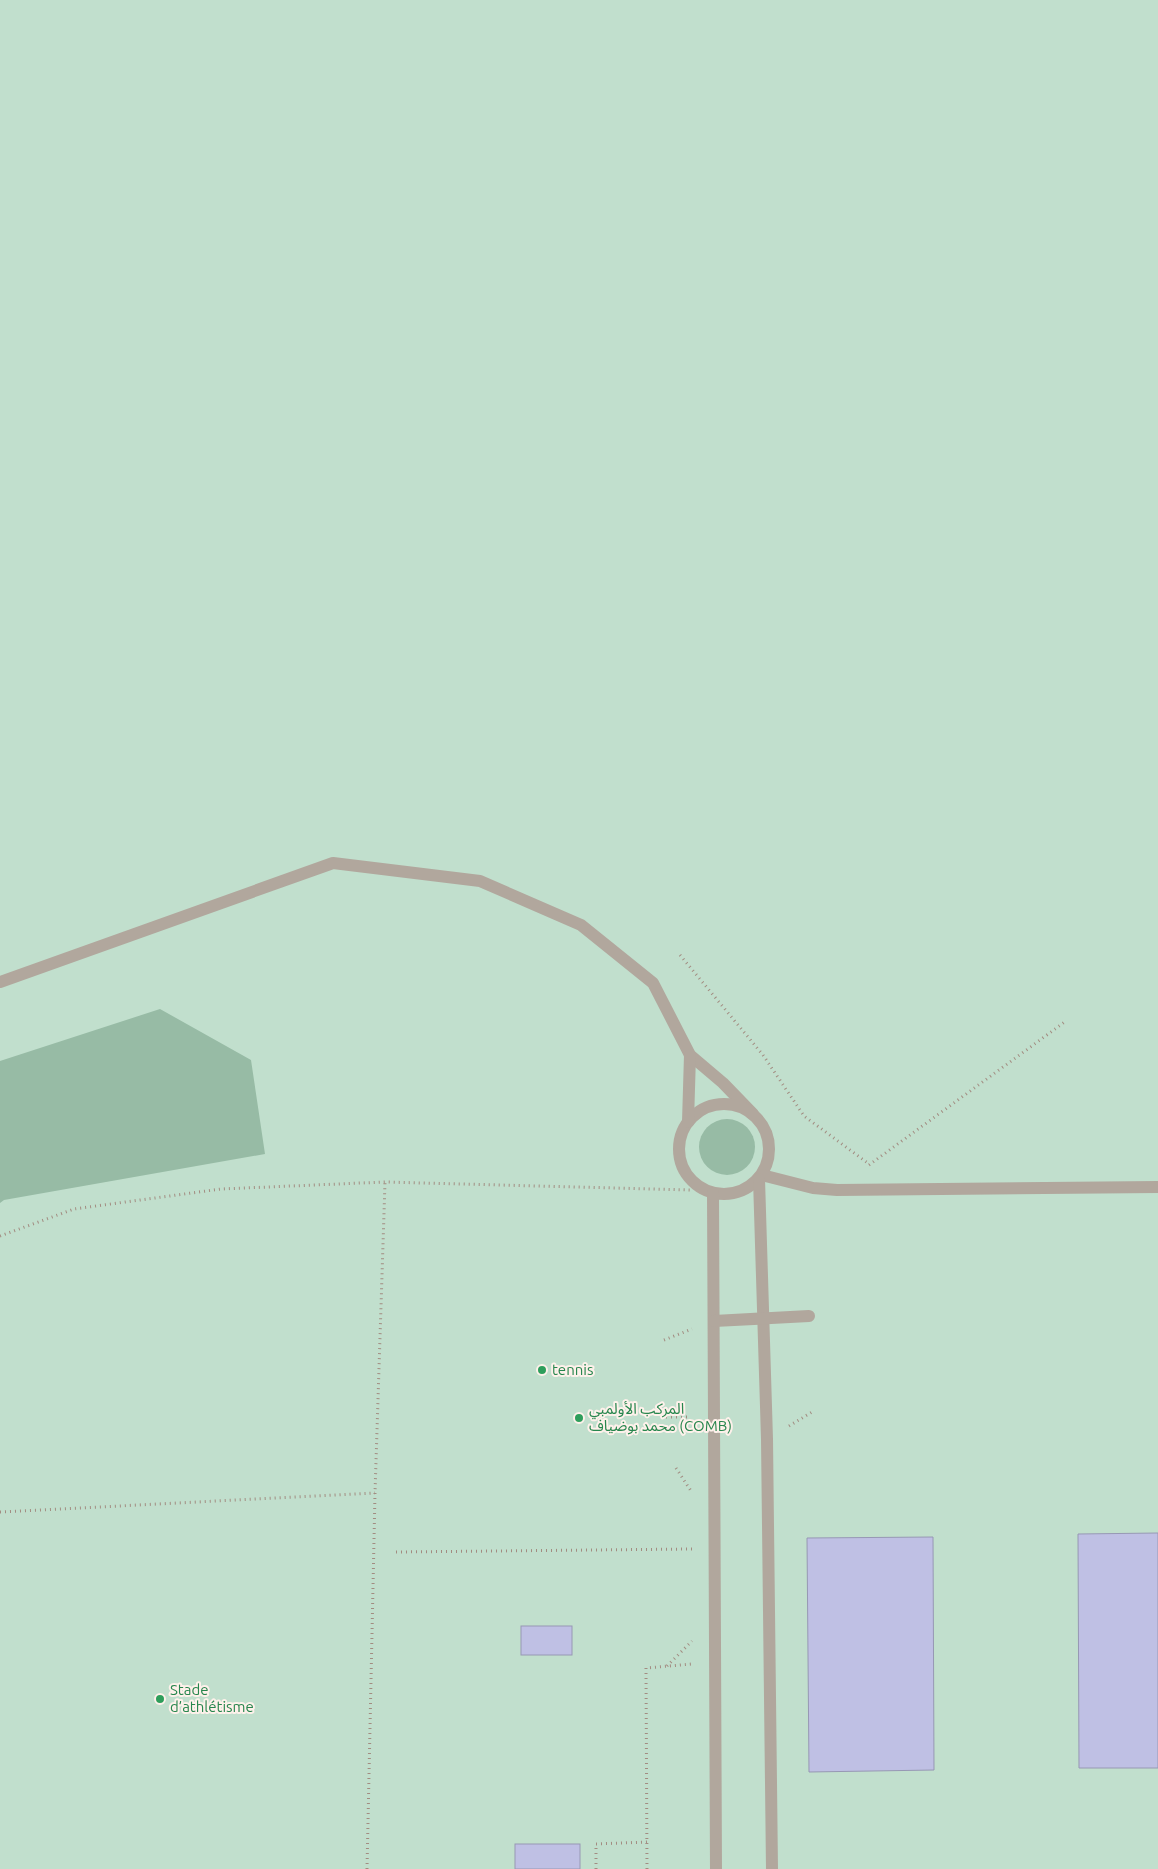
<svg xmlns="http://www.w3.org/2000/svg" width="1158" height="1869" viewBox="0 0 1158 1869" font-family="Ubuntu,'Noto Sans Arabic',sans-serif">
	<rect width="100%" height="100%" fill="#ffdfd0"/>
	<rect fill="#c1dfcd" x="0" y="0" width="1158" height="1869"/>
	<g fill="#97bba5">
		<polygon points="160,1009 251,1060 265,1154 4,1200 0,1203 0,1061"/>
		<circle cx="727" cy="1147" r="28"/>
	</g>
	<g fill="#bfc0e4" stroke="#9798b4">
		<polygon points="1158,1533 1158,1768 1079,1768 1078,1534"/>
		<polygon points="933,1537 934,1770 809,1772 807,1538"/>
		<rect x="521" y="1626" width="51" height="29"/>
		<rect x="515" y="1844" width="65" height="25"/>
	</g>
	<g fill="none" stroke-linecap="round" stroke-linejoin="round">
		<g stroke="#a28c81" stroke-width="3" stroke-dasharray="1 4" stroke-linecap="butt">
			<polyline points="680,955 763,1055 804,1116 869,1164"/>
			<polyline points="869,1165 1066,1021"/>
			<polyline points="0,1236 74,1209 221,1189 385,1182 691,1190"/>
			<polyline points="664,1340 692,1329"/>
			<polyline points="666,1417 691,1417"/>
			<polyline points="789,1426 812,1412"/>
			<polyline points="676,1468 691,1491"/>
			<polyline points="0,1512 375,1493"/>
			<polyline points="396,1552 692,1549"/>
			<polyline points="667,1666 692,1641"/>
			<polyline points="367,1869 375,1493 385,1182"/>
			<polyline points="596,1869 596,1844 647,1842"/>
			<polyline points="647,1869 646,1668 692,1664"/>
		</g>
		<g stroke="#b1a79d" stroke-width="12">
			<polyline points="0,982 333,863 480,881 581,925 653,983 690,1055 723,1083 753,1114"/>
			<circle cx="724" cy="1149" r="45"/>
			<polyline points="688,1122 690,1055"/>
			<polyline points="762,1175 813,1188 837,1190 1158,1187"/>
			<polyline points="759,1179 767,1439 772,1869"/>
			<polyline points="713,1193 716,1869"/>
			<polyline points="714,1321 809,1316"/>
		</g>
	</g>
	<g fill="#2e9e5b" stroke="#fef1eb" stroke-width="2">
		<circle cx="542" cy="1370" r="5"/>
		<circle cx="579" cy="1418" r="5"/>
		<circle cx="160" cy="1699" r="5"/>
	</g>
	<g text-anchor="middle" stroke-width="4" stroke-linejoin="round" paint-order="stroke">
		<g font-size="15" fill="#27864d" stroke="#fef1eb" text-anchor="start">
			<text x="552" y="1375">tennis</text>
			<text x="589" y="1414">المركب الأولمبي<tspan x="589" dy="17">محمد بوضياف (COMB)</tspan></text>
			<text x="170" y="1695">Stade<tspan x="170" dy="17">d’athlétisme</tspan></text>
		</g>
	</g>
</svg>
